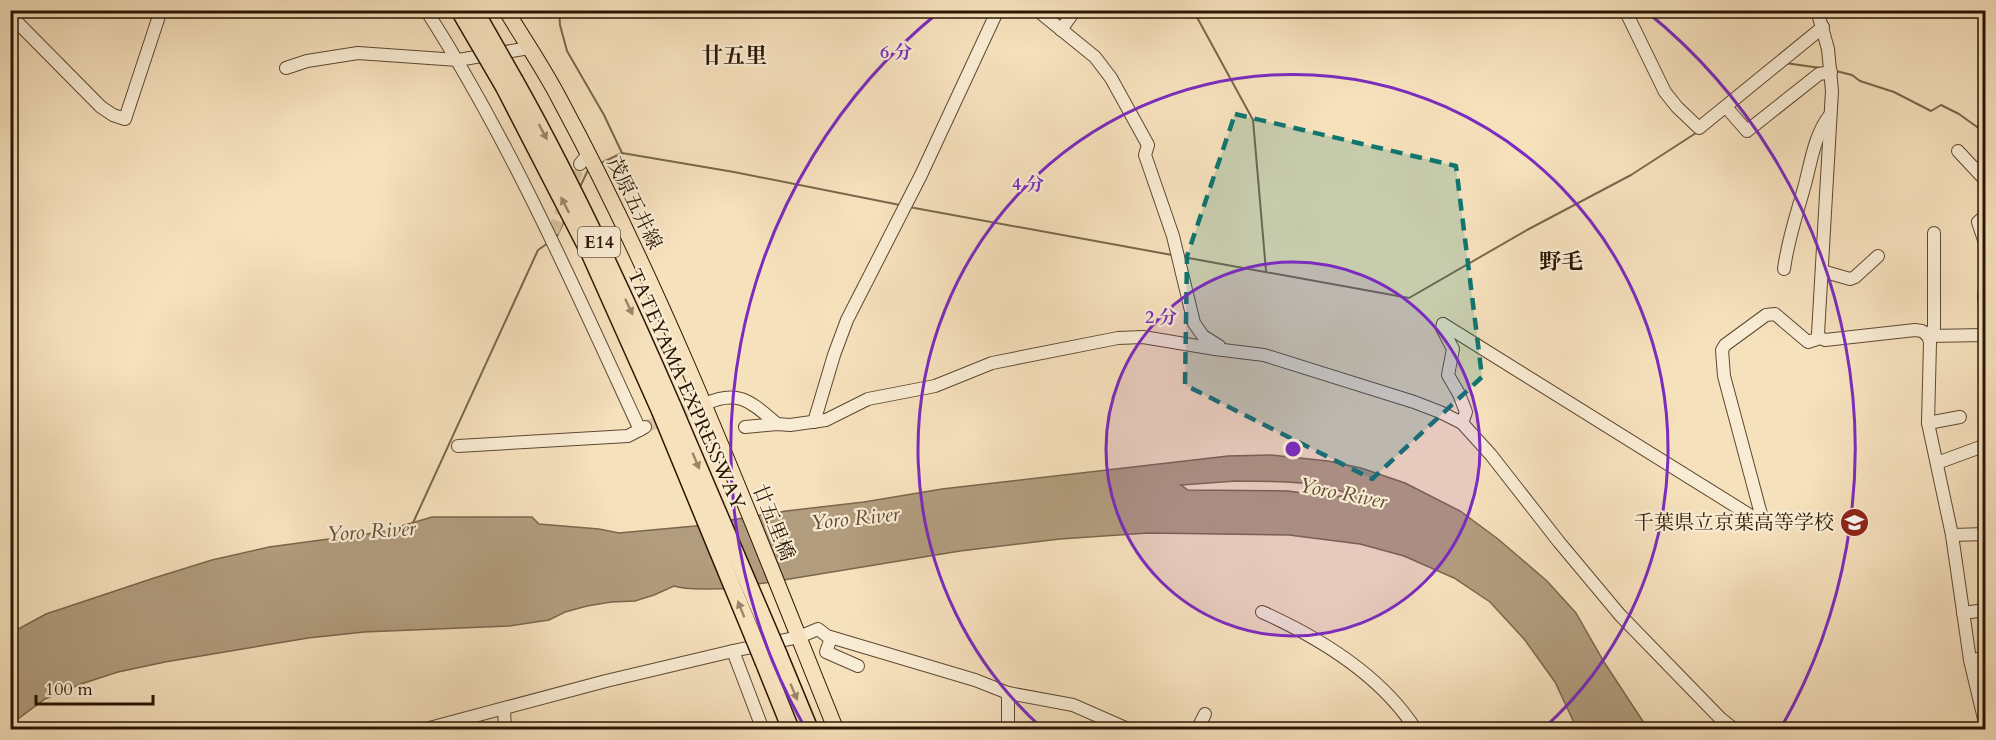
<svg xmlns="http://www.w3.org/2000/svg" width="1996" height="740" viewBox="0 0 1996 740" font-family="Cardo,'Noto Serif JP',serif">
	<rect width="100%" height="100%" fill="#f6e1bd"/>
	<filter id="stains"><feTurbulence type="fractalNoise" baseFrequency=".00333" numOctaves="4"/><feColorMatrix values="0 0 0 0 .2 0 0 0 0 .09 0 0 0 0 .02 0 0 0 .5 -.17"/></filter>
	<radialGradient id="worn" r=".72"><stop offset=".6" stop-color="#630" stop-opacity="0"/><stop offset="1" stop-color="#630" stop-opacity=".3"/></radialGradient>
	<path fill="#b19c7d" stroke="#7b664b" stroke-width="1.5" fill-rule="evenodd" d="M1271,455l57,6 33,7 44,15 55,28 38,28 49,42 29,32 28,49 44,67h-71l-22,-47 -31,-43 -34,-37 -36,-24 -50,-22 -44,-12 -71,-9 -141,-2 -88,6 -100,12 -232,38c-18,-1 -39,2 -54,-3l-20,9 -19,6 -24,1 -24,4 -22,6 -16,8 -40,6 -145,6 -56,6 -143,24 -47,10 -37,12 -36,15 -34,25v-91l35,-19 108,-36 58,-18 57,-13 112,-15 51,-15h100l7,7 60,5 20,4 76,-7 91,-15 78,-9 78,-13 286,-33zM1236,481c37,1 81,-2 114,14l-18,2 -44,-6 -100,-1 -7,-5z"/>
	<g fill="none" stroke-linecap="round" stroke-linejoin="round">
		<g stroke="#7b664b" stroke-width="2">
			<polyline points="559,10 560,25 567,51 604,115 622,153"/>
			<polyline points="1193,10 1253,120 1266,271"/>
			<polyline points="1785,63 1821,68"/>
			<polyline points="1836,71 1852,75 1860,81 1894,92 1931,111 1941,105 1959,114 1977,127 1986,121"/>
			<polyline points="601,163 622,153 734,172 900,205"/>
			<polyline points="579,189 588,170"/>
			<polyline points="909,207 1172,255"/>
			<polyline points="556,238 565,219"/>
			<polyline points="1183,257 1409,298 1527,230 1631,175 1696,133"/>
			<polyline points="412,525 538,250 548,243"/>
		</g>
		<g stroke="#d8c2a1" stroke-width="12" stroke-dasharray="12 6" stroke-linecap="butt">
			<polyline points="553,232 580,164"/>
			<polyline points="645,427 705,404"/>
		</g>
		<defs>
			<g id="minor">
				<path d="M426,10c85,133 148,277 214,420"/>
				<polyline points="1037,10 1095,57 1111,78 1148,145 1145,155 1173,236 1194,323 1203,336 1219,346"/>
				<polyline points="1625,10 1665,92 1677,107 1699,128 1823,27"/>
				<polyline points="1817,10 1828,49 1832,91 1818,334 1820,338"/>
				<polyline points="10,15 101,107 113,115 125,119 161,10"/>
				<polyline points="1061,30 1075,10"/>
				<polyline points="286,68 307,61 358,53 458,60 529,48"/>
				<polyline points="1726,107 1747,131 1819,74 1831,72"/>
				<polyline points="1958,151 1986,181"/>
				<polyline points="580,164 588,154"/>
				<polyline points="1986,215 1978,222 1986,246"/>
				<polyline points="1934,233 1934,328 1928,336 1930,342 1928,423 1952,535 1970,660 1986,727"/>
				<path d="M1784,269c4,-30 12,-52 20,-81 7,-25 10,-53 26,-73"/>
				<polyline points="1822,271 1850,279 1855,277 1878,256"/>
				<polyline points="1986,286 1984,296 1986,314"/>
				<polyline points="1443,324 1756,519 1762,518 1724,376 1722,350 1725,345 1766,315 1775,314 1808,342 1820,338 1825,340 1915,330 1922,331 1928,336 1986,335"/>
				<polyline points="1443,324 1442,328 1453,349 1448,375 1459,394 1466,412 1462,423"/>
				<path d="M705,404c34,-16 47,-1 72,20"/>
				<polyline points="814,422 834,355 847,320 921,175 995,16 996,10"/>
				<polyline points="1928,423 1960,417"/>
				<polyline points="745,427 777,424 790,425 826,420 868,399 935,386 992,363 1118,338 1143,337 1215,349 1264,355 1414,402 1440,412 1462,423 1491,455 1559,542 1620,615 1720,718 1735,730"/>
				<polyline points="458,446 628,436 645,427"/>
				<polyline points="1937,463 1986,445"/>
				<polyline points="1952,535 1986,534"/>
				<path d="M1262,612c58,26 119,63 154,118"/>
				<polyline points="1963,613 1986,610"/>
				<polyline points="831,638 826,652 858,666"/>
				<polyline points="733,651 763,730"/>
				<polyline points="1970,660 1986,658"/>
				<polyline points="1008,693 1008,730"/>
				<polyline points="504,709 505,730"/>
				<polyline points="422,730 606,681 733,651 799,637 818,629 827,636 975,680 1008,693 1073,705 1130,730"/>
				<polyline points="1197,730 1205,714"/>
			</g>
			<path id="major" d="M506,10c18,30 38,59 54,90 109,202 190,417 276,630"/>
			<g id="highway">
				<polyline points="459,10 466,22"/>
				<path d="M515,81c59,105 110,215 158,326"/>
				<polyline points="504,87 589,252 660,411"/>
				<polyline points="779,655 810,730"/>
				<polyline points="764,663 791,730"/>
			</g>
		</defs>
		<use href="#minor" stroke="#5e4830" stroke-width="14"/>
		<use href="#major" stroke="#2b1501" stroke-width="17"/>
		<use href="#highway" stroke="#2b1501" stroke-width="19"/>
		<use href="#minor" stroke="#f9ecd4" stroke-width="12"/>
		<use href="#major" stroke="#f6e1bd" stroke-width="15"/>
		<use href="#highway" stroke="#f6e1bd" stroke-width="16"/>
		<defs>
			<g id="highway-bridge">
				<polyline points="478,16 515,81"/>
				<polyline points="466,22 504,87"/>
				<polyline points="673,407 779,655"/>
				<polyline points="660,411 764,663"/>
			</g>
		</defs>
		<use href="#highway-bridge" stroke="#2b1501" stroke-width="19" stroke-linecap="butt"/>
		<use href="#highway-bridge" stroke="#f6e1bd" stroke-width="16"/>
	</g>
	<defs><path id="oneway-solid" d="M-6-.8H1V-3.2L6.5 0L1 3.2V.8H-6Z" transform="scale(1.5)"/></defs>
	<g fill="#9b8568">
		<use href="#oneway-solid" transform="translate(543 132) rotate(62)"/>
		<use href="#oneway-solid" transform="translate(565 205) rotate(-117)"/>
		<use href="#oneway-solid" transform="translate(629 307) rotate(65)"/>
		<use href="#oneway-solid" transform="translate(696 461) rotate(67)"/>
		<use href="#oneway-solid" transform="translate(741 609) rotate(-112)"/>
		<use href="#oneway-solid" transform="translate(794 692) rotate(67)"/>
	</g>
	<path fill="#0f766e" fill-opacity="0.2" stroke="#0f766e" stroke-width="4.5" stroke-dasharray="12 8" stroke-linejoin="round" d="M1235,114l221,52 26,211 -110,102 -187,-94 2,-129z"/>
	<circle cx="1293" cy="449" r="187" fill="#7b2cbf" fill-opacity=".12"/>
	<g fill="none" stroke="#7b2cbf" stroke-width="3">
		<circle cx="1293" cy="449" r="187"/>
		<path d="M1042 728A375 375 0 1 1 1544 728"/>
		<path d="M804 726A562 562 0 0 1 939 12M1647 12A562 562 0 0 1 1782 726"/>
	</g>
	<defs>
		<symbol id="school-disc" viewBox="-11 -11 22 22"><circle r="9.5" fill="#8f2418" stroke="#f9ecd4"/><path d="M0-5L7-2L0 1L-7-2ZM-4 1L0 2.5L4 1V4Q0 6-4 4Z" fill="#fff"/></symbol>
	</defs>
	<g fill-rule="evenodd">
		<use href="#school-disc" x="1838" y="506" width="33" height="33"/>
	</g>
	<g text-anchor="middle" stroke-width="4.5" stroke-linejoin="round" paint-order="stroke">
		<rect fill="#f9ecd4" stroke="#695640" stroke-width="1.5" x="578" y="227" width="42" height="30" rx="4.5"/>
		<g font-size="18" font-weight="bold" fill="#2b1501">
			<text x="599" y="248">E14</text>
		</g>
		<g font-size="20" fill="#2b1501" stroke="#f9ecd4">
			<text transform="translate(635 203) rotate(64)" y="7">茂原五井線</text>
			<text transform="translate(687 389) rotate(66)" y="7">TATEYAMA EXPRESSWAY</text>
			<text transform="translate(774 522) rotate(68)" y="7">廿五里橋</text>
		</g>
		<g font-size="20" fill="#2b1501" stroke="#f9ecd4" text-anchor="end">
			<text x="1834" y="529">千葉県立京葉高等学校</text>
		</g>
		<g font-size="21" font-style="italic" fill="#614b33" stroke="#f9ecd4">
			<text transform="translate(1343 493) rotate(11)" y="7">Yoro River</text>
			<text transform="translate(855 518) rotate(-6)" y="7">Yoro River</text>
			<text transform="translate(371 531) rotate(-4)" y="7">Yoro River</text>
		</g>
		<g font-size="22" font-weight="bold" fill="#2b1501" stroke="#f9ecd4">
			<text x="734" y="63">廿五里</text>
			<text x="1561" y="269">野毛</text>
		</g>
	</g>
	<circle cx="1293" cy="449" r="9" fill="#7b2cbf" stroke="#f9ecd4" stroke-width="3"/>
	<g font-size="18" text-anchor="middle" font-weight="bold" fill="#7b2cbf" stroke="#f9ecd4" stroke-width="4.5" stroke-linejoin="round" paint-order="stroke">
		<text x="896" y="58">6 分</text>
		<text x="1028" y="190">4 分</text>
		<text x="1161" y="323">2 分</text>
	</g>
	<rect width="1996" height="740" fill="none" stroke="#f6e1bd" stroke-width="36"/>
	<rect x="12" y="12" width="1972" height="716" fill="none" stroke="#2b1501" stroke-width="3"/>
	<rect x="18" y="18" width="1960" height="704" fill="none" stroke="#2b1501" stroke-width="1.5"/>
	<path d="M36 695v9h117v-9" fill="none" stroke="#2b1501" stroke-width="3"/>
	<text x="45" y="695" font-size="18" fill="#2b1501" stroke="#f9ecd4" stroke-width="4.5" paint-order="stroke">100 m</text>
	<rect width="100%" height="100%" filter="url(#stains)"/>
	<rect width="100%" height="100%" fill="url(#worn)"/>
</svg>
